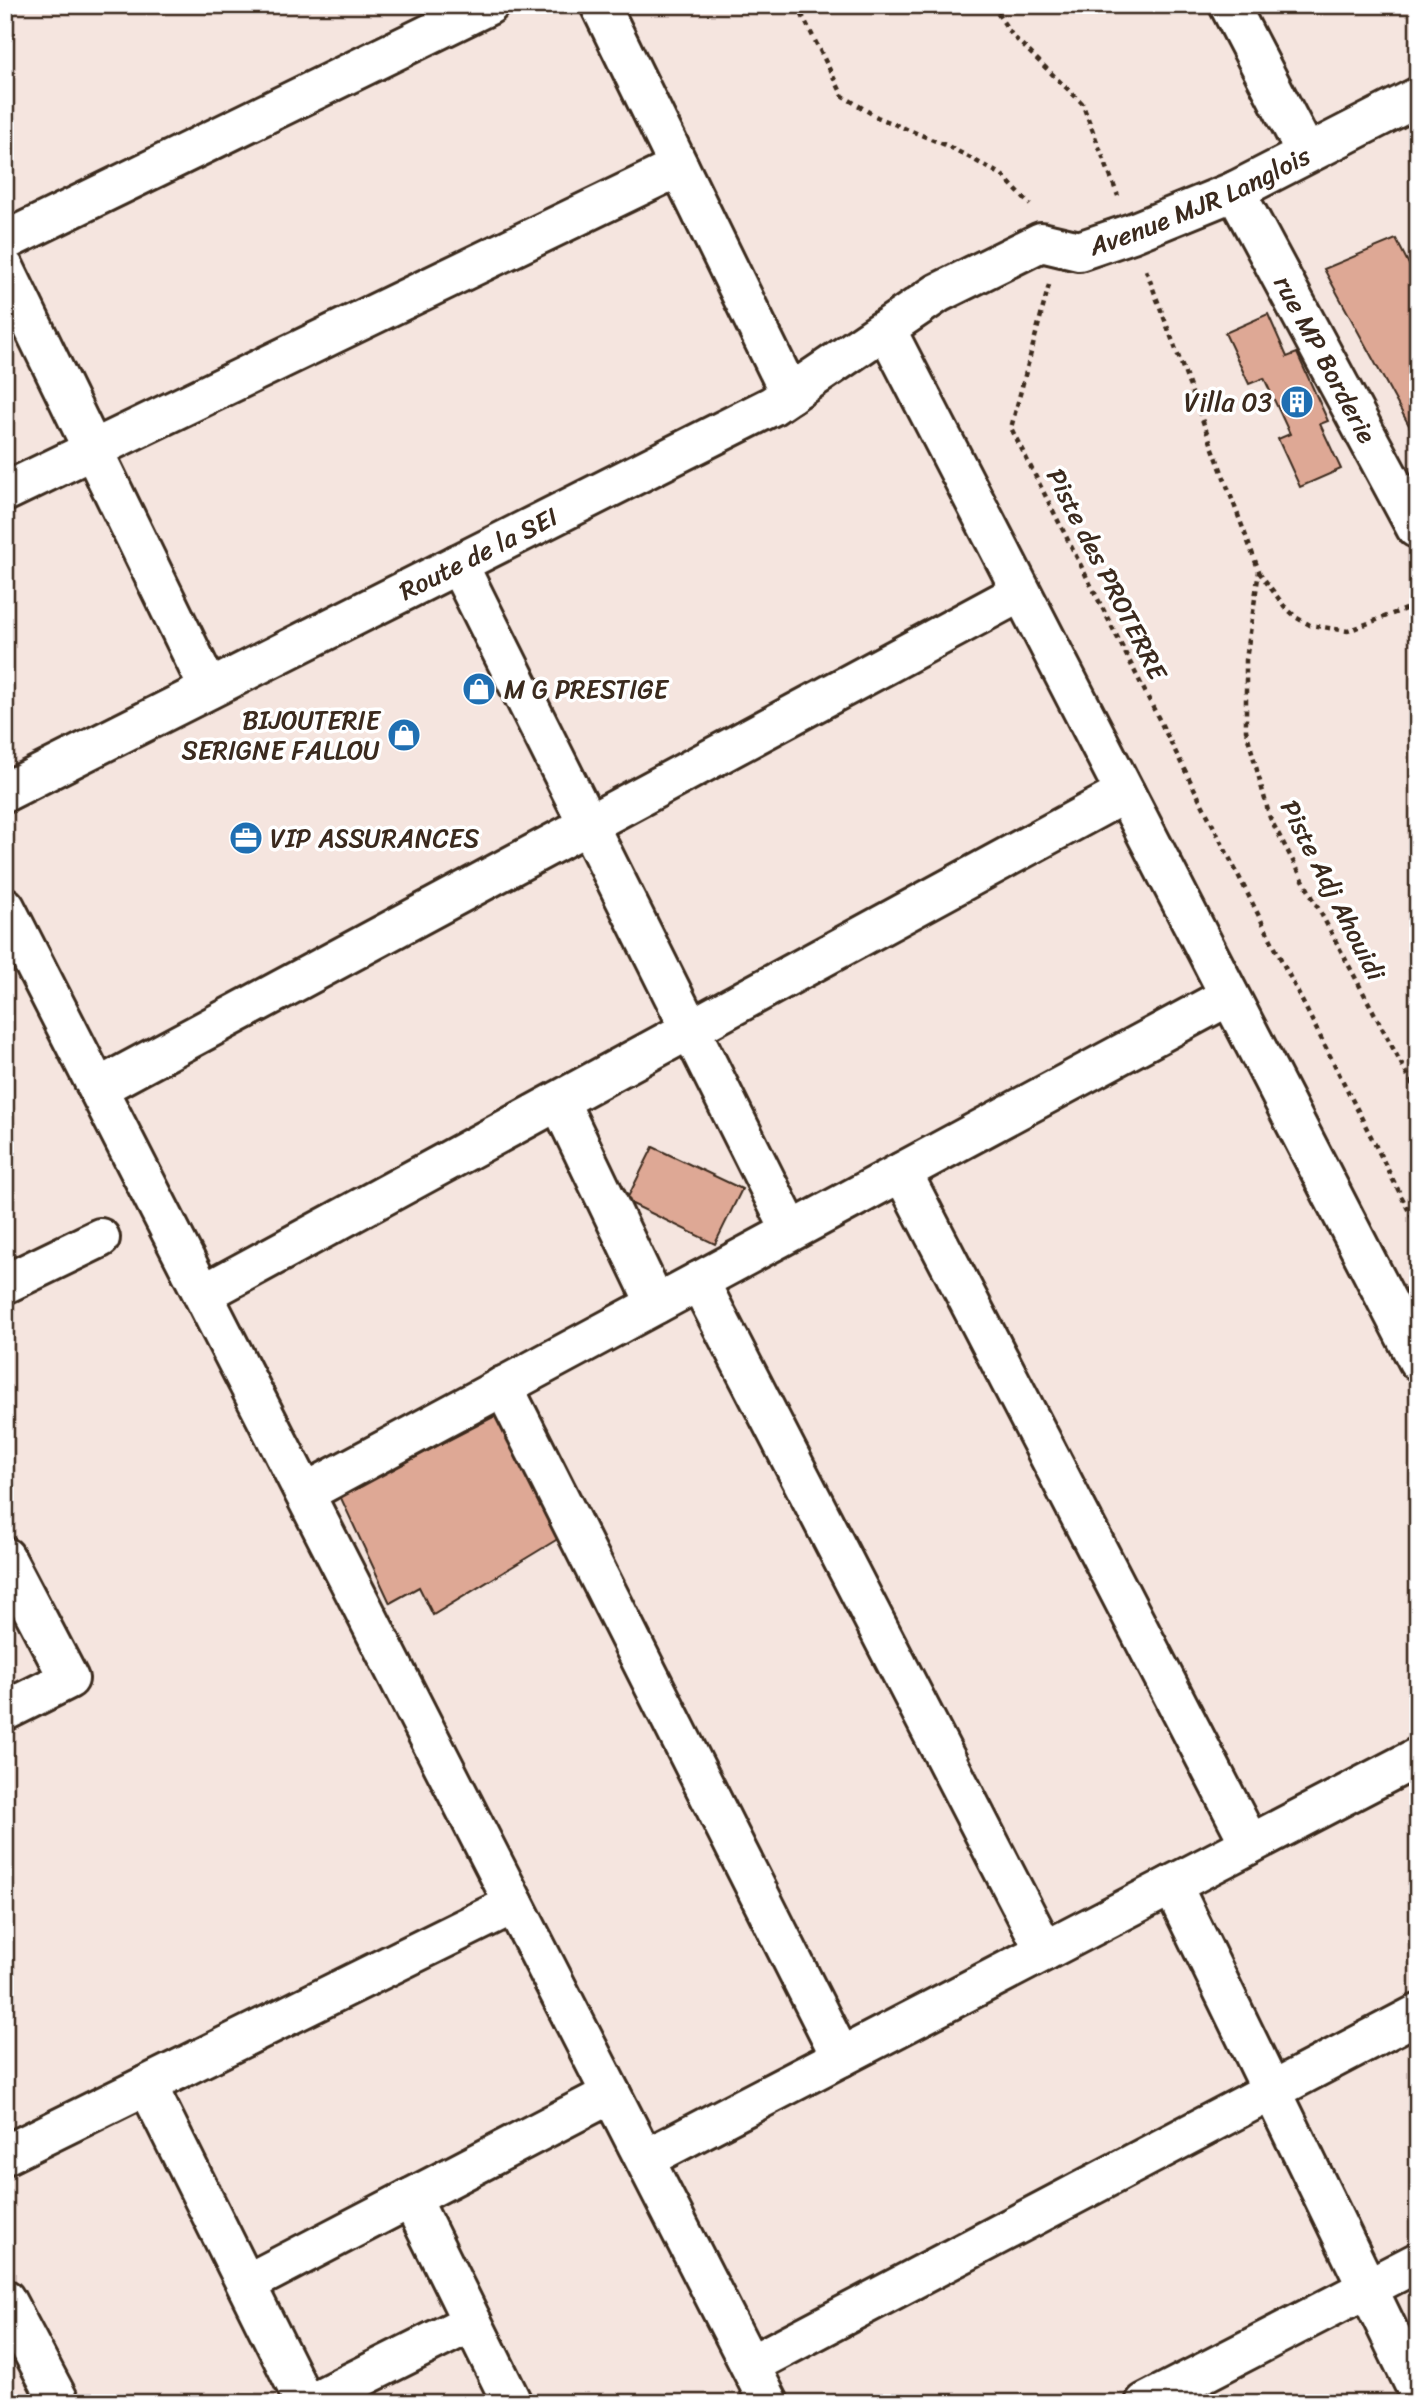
<svg xmlns="http://www.w3.org/2000/svg" width="1423" height="2408" viewBox="0 0 1423 2408" font-family="Sriracha,sans-serif">
	<rect width="100%" height="100%" fill="#f5e5df"/>
	<filter id="ink" filterUnits="userSpaceOnUse"><feTurbulence type="fractalNoise" baseFrequency=".0143" numOctaves="2"/><feDisplacementMap in="SourceGraphic" scale="14" xChannelSelector="R" yChannelSelector="G"/><feConvolveMatrix kernelMatrix="1 2 1 2 8 2 1 2 1" color-interpolation-filters="sRGB"/></filter>
	<g filter="url(#ink)">
		<g fill="#dea895" stroke="#3b2a1e" stroke-width="2">
			<polygon points="1396,239 1418,282 1417,440 1324,269"/>
			<polygon points="1268,314 1287,357 1297,353 1328,421 1320,424 1341,469 1300,487 1278,439 1290,434 1264,378 1249,384 1225,333"/>
			<polygon points="653,1147 742,1189 715,1244 626,1201"/>
			<polygon points="503,1412 566,1534 433,1615 419,1587 390,1603 340,1496"/>
		</g>
		<g fill="none" stroke-linecap="round" stroke-linejoin="round">
			<defs>
				<g id="minor">
					<polyline points="600,5 790,394"/>
					<polyline points="1229,5 1306,153"/>
					<path id="s1" d="M1235,191l181,337"/>
					<polyline points="5,241 489,5"/>
					<polyline points="5,269 209,689"/>
					<polyline points="886,329 1418,1361"/>
					<polyline points="5,492 679,167"/>
					<polyline points="458,564 791,1231"/>
					<path id="s2" d="M5,792l767,-386 166,-113 103,-51 38,9 53,-18 103,-42 183,-94"/>
					<polyline points="5,907 769,2403"/>
					<polyline points="98,1088 1021,592"/>
					<polyline points="559,1101 656,1304"/>
					<polyline points="902,1172 1250,1844"/>
					<polyline points="699,1281 1045,1951"/>
					<polyline points="5,1284 100,1238"/>
					<polyline points="203,1294 1125,793"/>
					<polyline points="503,1386 841,2057"/>
					<polyline points="305,1493 1229,996"/>
					<polyline points="5,1557 69,1679 5,1711"/>
					<polyline points="1172,1885 1418,2392"/>
					<polyline points="147,2085 305,2403"/>
					<polyline points="5,2155 514,1904"/>
					<polyline points="645,2159 1418,1757"/>
					<polyline points="411,2198 512,2403"/>
					<polyline points="248,2283 611,2094"/>
					<polyline points="5,2299 60,2403"/>
					<polyline points="750,2365 1418,2014"/>
					<polyline points="310,2403 472,2322"/>
					<polyline points="1145,2403 1418,2262"/>
				</g>
			</defs>
			<use href="#minor" stroke="#3b2a1e" stroke-width="44"/>
			<g stroke="#3b2a1e" stroke-width="4.5" stroke-dasharray="5 5" stroke-linecap="butt">
				<polyline points="797,5 843,96 877,117 948,146 1002,175 1030,205"/>
				<polyline points="992,5 1012,35 1082,103 1118,196"/>
				<polyline points="1146,270 1259,571 1246,660 1246,730 1270,818 1418,1095"/>
				<polyline points="1049,285 1011,428 1418,1229"/>
				<polyline points="1259,572 1284,606 1297,618 1310,625 1348,631 1418,604"/>
			</g>
			<use href="#minor" stroke="#fff" stroke-width="38"/>
		</g>
	</g>
	<defs>
		<symbol id="building-disc" viewBox="-11 -11 22 22"><circle r="9.5" fill="#1f6fb2" stroke="#fff"/><path d="M-4-6H4V6H1V3H-1V6H-4ZM-2.5-4.3h1.7v1.8h-1.7ZM.8-4.3h1.7v1.8H.8ZM-2.5-1h1.7V.8h-1.7ZM.8-1h1.7V.8H.8Z" fill="#fff"/></symbol>
		<symbol id="shop-disc" viewBox="-11 -11 22 22"><circle r="9.5" fill="#1f6fb2" stroke="#fff"/><path d="M-5-2.5h2.3a2.7 3.5 0 0 1 5.4 0H5L5.5 6h-11ZM-1.5-2.5h3a1.5 2.3 0 0 0-3 0Z" fill="#fff"/></symbol>
		<symbol id="office-disc" viewBox="-11 -11 22 22"><circle r="9.5" fill="#1f6fb2" stroke="#fff"/><path d="M-6-3h4V-5.5h4V-3h4V5H-6ZM-1-4.5V-3h2v-1.5ZM-6 0V1H6V0Z" fill="#fff"/></symbol>
	</defs>
	<g fill-rule="evenodd">
		<use href="#building-disc" x="1278" y="383" width="38" height="38"/>
		<use href="#shop-disc" x="460" y="670" width="38" height="38"/>
		<use href="#shop-disc" x="385" y="716" width="38" height="38"/>
		<use href="#office-disc" x="227" y="819" width="38" height="38"/>
	</g>
	<g text-anchor="middle" stroke-width="7" stroke-linejoin="round" paint-order="stroke">
		<g font-size="26" fill="#3b2a1e" stroke="#fff">
			<text dy="9" stroke="none"><textPath href="#s2" startOffset="1344">Avenue MJR Langlois</textPath></text>
			<text dy="9" stroke="none"><textPath href="#s1" startOffset="191">rue MP Borderie</textPath></text>
			<text dy="9" stroke="none"><textPath href="#s2" startOffset="530">Route de la SEI</textPath></text>
			<text transform="translate(1107 574) rotate(63)" y="9">Piste des PROTERRE</text>
			<text transform="translate(1333 890) rotate(63)" y="9">Piste Adj Ahouidi</text>
		</g>
		<g font-size="26" fill="#3b2a1e" stroke="#fff" text-anchor="end">
			<text x="1272" y="411">Villa 03</text>
			<text x="504" y="698" text-anchor="start">M G PRESTIGE</text>
			<text x="380" y="729">BIJOUTERIE<tspan x="380" dy="30">SERIGNE FALLOU</tspan></text>
			<text x="270" y="847" text-anchor="start">VIP ASSURANCES</text>
		</g>
	</g>
	<rect width="1423" height="2408" fill="none" stroke="#fff" stroke-width="28"/>
	<rect x="14" y="14" width="1395" height="2380" fill="none" stroke="#3b2a1e" stroke-width="2.5" filter="url(#ink)"/>
</svg>
